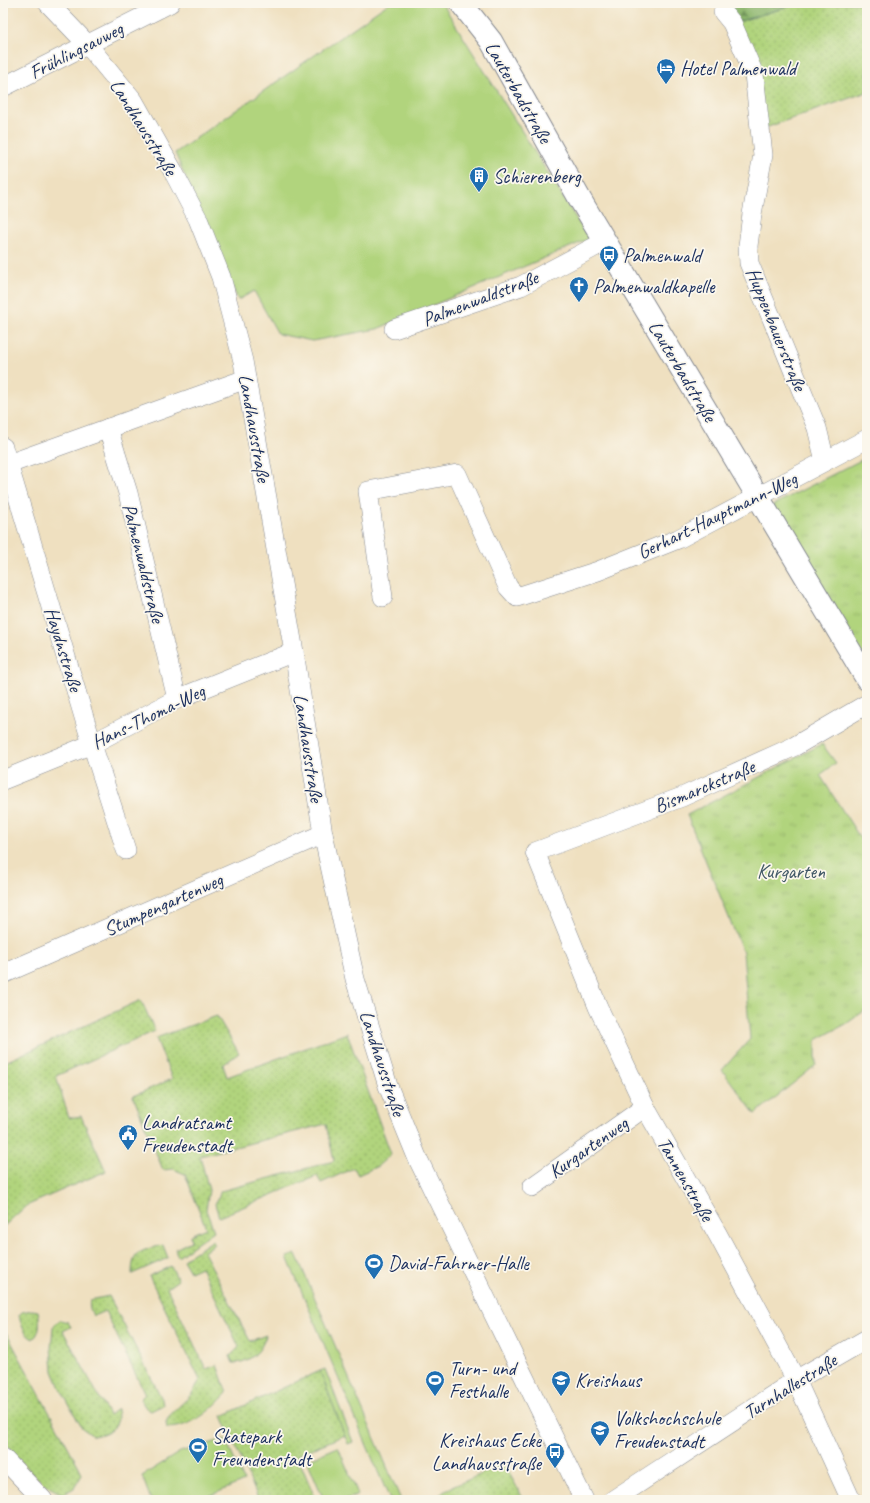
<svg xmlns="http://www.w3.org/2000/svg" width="870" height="1503" viewBox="0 0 870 1503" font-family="Caveat,sans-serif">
	<defs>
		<pattern id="grass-dots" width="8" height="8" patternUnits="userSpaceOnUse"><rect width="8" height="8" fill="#b1d47d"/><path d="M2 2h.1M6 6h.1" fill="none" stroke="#98b66e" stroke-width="1.8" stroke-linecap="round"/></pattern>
		<pattern id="forest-firs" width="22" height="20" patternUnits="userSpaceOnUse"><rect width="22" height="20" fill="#8cb66c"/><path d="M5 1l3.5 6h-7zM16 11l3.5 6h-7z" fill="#72945c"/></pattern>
		<pattern id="park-tufts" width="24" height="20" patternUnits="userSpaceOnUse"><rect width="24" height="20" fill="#b1d47d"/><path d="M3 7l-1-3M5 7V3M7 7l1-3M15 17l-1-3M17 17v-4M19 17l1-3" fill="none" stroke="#98b66e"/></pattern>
	</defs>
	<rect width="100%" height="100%" fill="#fbf7ec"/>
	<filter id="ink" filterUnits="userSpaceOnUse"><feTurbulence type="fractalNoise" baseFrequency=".025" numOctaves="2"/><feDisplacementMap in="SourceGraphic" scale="8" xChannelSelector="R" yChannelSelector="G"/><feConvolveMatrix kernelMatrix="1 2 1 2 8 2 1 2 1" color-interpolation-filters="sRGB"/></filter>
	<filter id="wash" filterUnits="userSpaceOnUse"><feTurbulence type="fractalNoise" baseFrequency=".012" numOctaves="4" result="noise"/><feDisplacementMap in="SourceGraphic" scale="16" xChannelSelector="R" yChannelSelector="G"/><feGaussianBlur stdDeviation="0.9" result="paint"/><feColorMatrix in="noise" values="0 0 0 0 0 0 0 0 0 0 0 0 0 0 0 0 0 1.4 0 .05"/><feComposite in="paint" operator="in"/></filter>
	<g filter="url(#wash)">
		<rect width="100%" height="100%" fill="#efe0c0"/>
		<g fill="url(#grass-dots)" stroke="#66826e">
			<polygon points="800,3 867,3 867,92 762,129 737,22"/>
			<polygon points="141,1000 155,1031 56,1076 69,1118 81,1116 106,1171 26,1206 3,1227 3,1063"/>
			<polygon points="217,1016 239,1053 223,1065 227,1077 347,1033 391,1154 378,1166 358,1175 354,1168 321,1183 317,1176 219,1217 215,1204 221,1191 334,1161 326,1124 200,1156 209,1190 206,1210 214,1231 178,1257 175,1249 191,1241 190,1235 206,1228 185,1174 173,1169 163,1170 133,1096 172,1079 156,1038"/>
			<path d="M212,1241l2,3 -10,8 46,89 16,-6c-4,16 -16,28 -33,28l-3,-7 9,-9 -38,-80 -11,5 -7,-12z"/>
			<path d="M163,1245l5,13 -36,16c0,-25 11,-23 31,-29z"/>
			<path d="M171,1266l7,14 -11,8 39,81 11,-4 10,28c-17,18 -34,34 -60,35l-1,-6 3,-6 22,-21 9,-15 -51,-104z"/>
			<path d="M109,1296l53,103 1,6 -12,6 -5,-3 -6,-9 5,-5 -40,-83 -12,5c-2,-5 -5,-10 -3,-16z"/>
			<path d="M32,1310l6,1c2,9 3,22 -5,28 -9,-4 -12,-15 -14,-24l3,-3z"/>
			<path d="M60,1320l8,2 3,5 -8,4 46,84 8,-6c0,4 2,10 0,13 -2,9 -16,13 -24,14l-11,-8 -22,-40 -7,-17 -2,-23 2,-20 2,-4z"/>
			<path d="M3,1327l76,140 3,8 -8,13 -11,6c-25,-9 -42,-34 -60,-53z"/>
			<polygon points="320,1371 345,1435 297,1455 316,1500 259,1500 222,1416"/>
			<polygon points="504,1464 524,1500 436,1500 443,1491"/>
		</g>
		<polygon fill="url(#forest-firs)" stroke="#547265" points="723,3 800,3 737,22"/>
		<g fill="url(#park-tufts)" stroke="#66826e">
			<polygon points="867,457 867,664 769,507"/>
			<polygon points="822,744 836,763 820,775 867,849 867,1009 846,1024 816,1040 816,1065 755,1114 722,1070 750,1039 743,952 687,815"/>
		</g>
		<g fill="#b1d47d" stroke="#66826e">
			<polygon points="389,3 442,3 589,239 377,329 312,341 278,334 254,291 238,300 175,153"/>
			<polygon points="296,1254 401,1500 390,1500 287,1257"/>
			<polygon points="325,1369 353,1442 348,1444 320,1371"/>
			<polygon points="225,1439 244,1481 200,1500 151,1500 142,1476 180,1452"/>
			<polygon points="338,1447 358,1494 344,1500 324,1500 307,1460"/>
		</g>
	</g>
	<g filter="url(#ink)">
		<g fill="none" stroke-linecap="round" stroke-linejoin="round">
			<defs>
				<g id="minor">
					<polyline points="48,3 87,44 133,100 173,171 198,219 221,277 243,361 294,652 323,834 355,979 388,1086 417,1157 584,1500"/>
					<polyline points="723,12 732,23 754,74 763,155 752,214 748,246 749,263 817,428 825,461"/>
					<polyline points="3,87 170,3"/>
					<polyline points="394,329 521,286 606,241"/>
					<polyline points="108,428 128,493 177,699"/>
					<polyline points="3,447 92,744 126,850"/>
					<polyline points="3,466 246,379"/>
					<polyline points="383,597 368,491 457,474 508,587 517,597 598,571 678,539 867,439"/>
					<polyline points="3,780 92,744 177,699 294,652"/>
					<polyline points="3,974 323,834"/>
					<polyline points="532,1187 645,1107"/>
					<polyline points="3,1458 43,1500"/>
					<polyline points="613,1500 796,1380 867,1339"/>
					<polyline points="851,1500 796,1380 718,1235 645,1107 598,1007 535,852 682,797 795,746 867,704"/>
				</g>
				<polyline id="secondary" points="461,3 491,41 581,201 867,679"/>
			</defs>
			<use href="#minor" stroke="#85888f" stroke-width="20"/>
			<use href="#secondary" stroke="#85888f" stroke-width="24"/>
			<use href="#minor" stroke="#fff" stroke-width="19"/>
			<use href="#secondary" stroke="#fff" stroke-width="22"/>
		</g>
	</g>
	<defs>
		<symbol id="hotel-pin" viewBox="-11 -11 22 30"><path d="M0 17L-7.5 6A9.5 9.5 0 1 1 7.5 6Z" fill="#1f6fb2" stroke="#fbf7ec"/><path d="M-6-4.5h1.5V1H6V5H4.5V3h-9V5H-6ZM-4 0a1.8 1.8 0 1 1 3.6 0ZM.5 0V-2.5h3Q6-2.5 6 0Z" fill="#fff"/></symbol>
		<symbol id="building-pin" viewBox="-11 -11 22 30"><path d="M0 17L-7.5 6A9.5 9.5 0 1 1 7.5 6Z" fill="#1f6fb2" stroke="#fbf7ec"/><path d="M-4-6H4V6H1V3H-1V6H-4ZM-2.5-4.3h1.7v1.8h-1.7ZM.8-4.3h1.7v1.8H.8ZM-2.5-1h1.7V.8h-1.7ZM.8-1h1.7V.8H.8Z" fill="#fff"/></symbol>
		<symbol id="bus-pin" viewBox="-11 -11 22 30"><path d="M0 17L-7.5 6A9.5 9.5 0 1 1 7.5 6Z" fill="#1f6fb2" stroke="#fbf7ec"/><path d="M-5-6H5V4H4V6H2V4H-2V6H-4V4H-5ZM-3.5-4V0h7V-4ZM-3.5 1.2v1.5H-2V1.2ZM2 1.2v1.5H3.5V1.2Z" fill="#fff"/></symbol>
		<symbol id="church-pin" viewBox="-11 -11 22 30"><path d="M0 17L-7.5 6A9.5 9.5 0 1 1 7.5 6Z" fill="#1f6fb2" stroke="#fbf7ec"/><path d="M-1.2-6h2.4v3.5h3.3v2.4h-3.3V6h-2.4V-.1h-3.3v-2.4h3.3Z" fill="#fff"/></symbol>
		<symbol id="civic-pin" viewBox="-11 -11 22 30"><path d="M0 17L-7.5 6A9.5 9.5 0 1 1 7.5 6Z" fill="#1f6fb2" stroke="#fbf7ec"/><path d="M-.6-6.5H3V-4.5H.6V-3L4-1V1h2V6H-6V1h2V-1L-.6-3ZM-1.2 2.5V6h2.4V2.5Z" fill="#fff"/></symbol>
		<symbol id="stadium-pin" viewBox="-11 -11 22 30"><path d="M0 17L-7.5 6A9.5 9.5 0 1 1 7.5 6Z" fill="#1f6fb2" stroke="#fbf7ec"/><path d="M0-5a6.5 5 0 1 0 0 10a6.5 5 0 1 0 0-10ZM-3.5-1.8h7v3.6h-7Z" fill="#fff"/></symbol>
		<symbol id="school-pin" viewBox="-11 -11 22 30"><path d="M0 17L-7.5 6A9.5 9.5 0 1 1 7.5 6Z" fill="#1f6fb2" stroke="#fbf7ec"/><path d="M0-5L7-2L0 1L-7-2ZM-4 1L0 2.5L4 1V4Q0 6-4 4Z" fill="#fff"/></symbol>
		<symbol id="university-pin" viewBox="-11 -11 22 30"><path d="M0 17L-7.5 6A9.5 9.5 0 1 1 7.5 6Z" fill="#1f6fb2" stroke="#fbf7ec"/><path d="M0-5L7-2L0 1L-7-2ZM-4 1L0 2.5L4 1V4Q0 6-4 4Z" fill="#fff"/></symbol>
	</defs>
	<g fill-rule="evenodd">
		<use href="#hotel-pin" x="655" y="57" width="22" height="30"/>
		<use href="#building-pin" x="468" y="165" width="22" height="30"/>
		<use href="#bus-pin" x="598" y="244" width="22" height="30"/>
		<use href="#church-pin" x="568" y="275" width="22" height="30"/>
		<use href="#civic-pin" x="117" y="1123" width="22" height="30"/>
		<use href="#stadium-pin" x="363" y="1252" width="22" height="30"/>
		<use href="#stadium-pin" x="424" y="1369" width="22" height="30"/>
		<use href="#school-pin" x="550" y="1369" width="22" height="30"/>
		<use href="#university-pin" x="589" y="1419" width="22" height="30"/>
		<use href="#stadium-pin" x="187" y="1436" width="22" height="30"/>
		<use href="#bus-pin" x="544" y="1441" width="22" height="30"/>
	</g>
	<g text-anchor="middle" stroke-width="3.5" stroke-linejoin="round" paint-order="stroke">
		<g font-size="20" fill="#1b2f5e" stroke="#fbf7ec">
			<text transform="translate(76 50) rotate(-27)" y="7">Frühlingsauweg</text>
			<text transform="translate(519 92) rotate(60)" y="7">Lauterbadstraße</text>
			<text transform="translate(144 127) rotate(58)" y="7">Landhausstraße</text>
			<text transform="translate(480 298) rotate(-21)" y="7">Palmenwaldstraße</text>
			<text transform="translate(777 329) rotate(68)" y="7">Huppenbauerstraße</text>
			<text transform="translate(683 371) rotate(59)" y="7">Lauterbadstraße</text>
			<text transform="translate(255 428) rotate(80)" y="7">Landhausstraße</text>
			<text transform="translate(717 515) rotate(-26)" y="7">Gerhart-Hauptmann-Weg</text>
			<text transform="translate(144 563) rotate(76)" y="7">Palmenwaldstraße</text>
			<text transform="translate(64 649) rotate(73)" y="7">Haydnstraße</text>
			<text transform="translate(148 716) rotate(-26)" y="7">Hans-Thoma-Weg</text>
			<text transform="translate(309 748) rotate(81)" y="7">Landhausstraße</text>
			<text transform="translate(704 786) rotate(-23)" y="7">Bismarckstraße</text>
			<text transform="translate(163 904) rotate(-24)" y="7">Stumpengartenweg</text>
			<text transform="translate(383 1063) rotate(72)" y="7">Landhausstraße</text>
			<text transform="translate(588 1147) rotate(-35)" y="7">Kurgartenweg</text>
			<text transform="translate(686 1179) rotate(60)" y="7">Tannenstraße</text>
			<text transform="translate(790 1386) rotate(-32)" y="7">Turnhallestraße</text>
		</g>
		<g font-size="20" fill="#1b2f5e" stroke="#fbf7ec" text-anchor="start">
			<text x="680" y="75">Hotel Palmenwald</text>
			<text x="493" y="183">Schierenberg</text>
			<text x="623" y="262">Palmenwald</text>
			<text x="593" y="293">Palmenwaldkapelle</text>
			<text x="142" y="1129">Landratsamt<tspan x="142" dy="23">Freudenstadt</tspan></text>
			<text x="388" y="1270">David-Fahrner-Halle</text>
			<text x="449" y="1375">Turn- und<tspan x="449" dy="23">Festhalle</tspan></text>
			<text x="575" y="1387">Kreishaus</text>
			<text x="614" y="1425">Volkshochschule<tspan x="614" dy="23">Freudenstadt</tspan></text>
			<text x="212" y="1443">Skatepark<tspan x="212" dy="23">Freundenstadt</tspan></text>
			<text x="541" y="1447" text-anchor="end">Kreishaus Ecke<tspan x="541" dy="23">Landhausstraße</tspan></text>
		</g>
		<g font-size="20" fill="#405866" stroke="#fbf7ec">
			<text x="791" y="878">Kurgarten</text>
		</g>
	</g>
	<rect width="870" height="1503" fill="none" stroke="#fbf7ec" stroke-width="16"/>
</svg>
